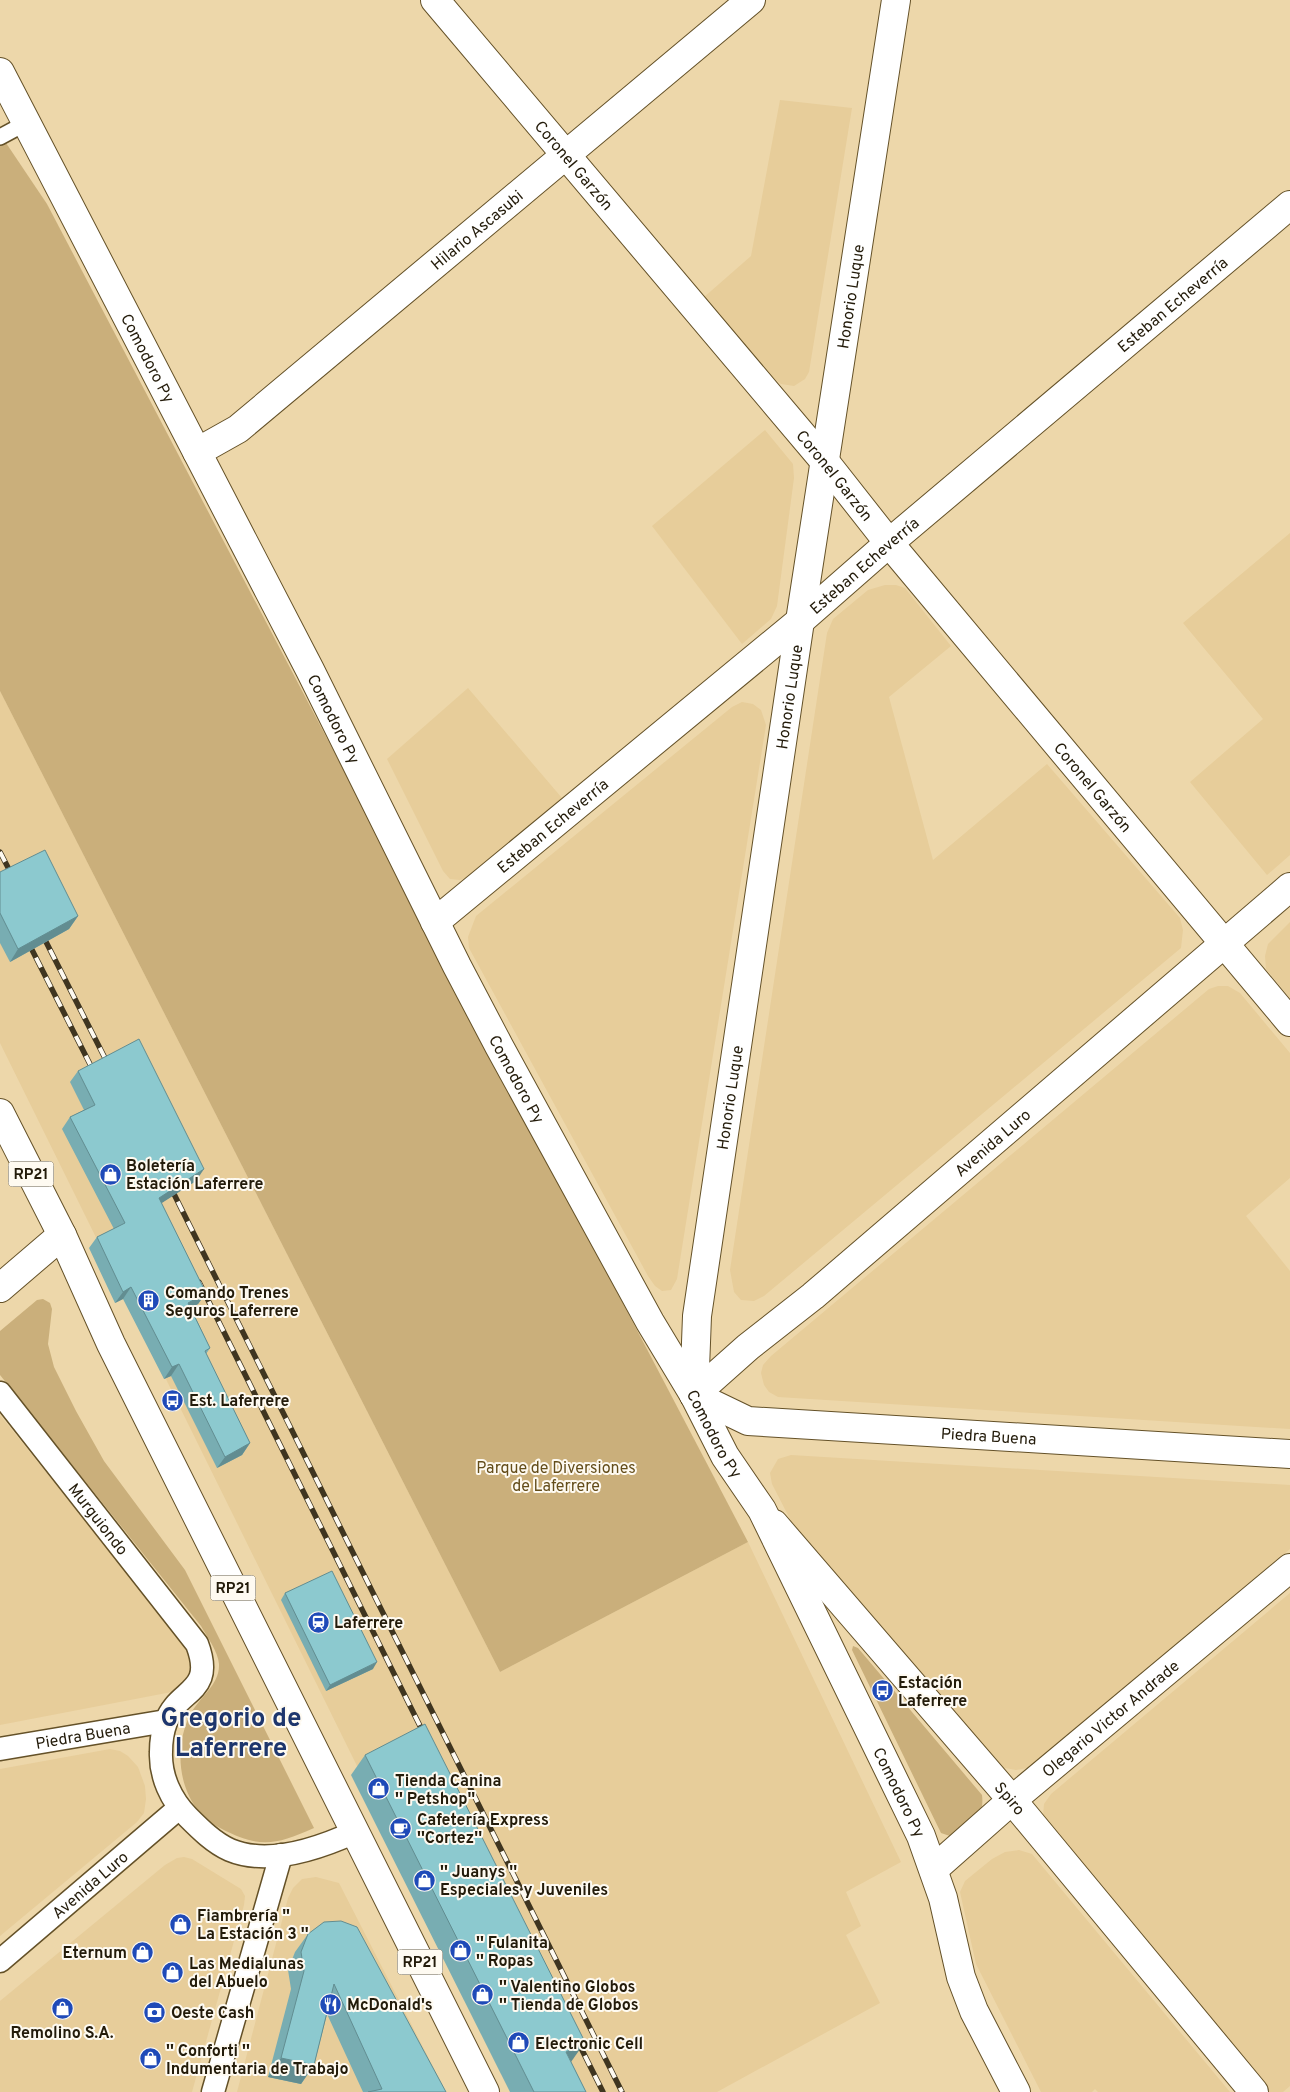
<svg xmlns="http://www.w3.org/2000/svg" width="1290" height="2092" viewBox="0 0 1290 2092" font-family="Overpass,sans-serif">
	<rect width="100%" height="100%" fill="#edd7aa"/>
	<g fill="#e7cd9a">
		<polygon points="780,100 852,108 809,372 805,379 794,386 781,384 772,377 703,298 751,256"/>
		<polygon points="765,430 793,464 794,478 777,606 771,619 742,644 652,526"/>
		<polygon points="1290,533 1290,855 1267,875 1190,782 1263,719 1183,623"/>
		<polygon points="885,585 896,585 905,588 951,646 889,697 933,860 1047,764 1180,918 1183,930 1181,948 764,1296 754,1301 741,1300 734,1292 730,1270 827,633 833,619 868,590"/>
		<polygon points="468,688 562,798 470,876 460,880 450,879 443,871 387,759"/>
		<polygon points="0,691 500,1672 748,1542 901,1862 846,1892 861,1926 846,1935 880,2003 717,2092 518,2092 0,1043"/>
		<polygon points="742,702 753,704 761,710 766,725 677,1279 671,1290 662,1291 655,1286 648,1276 469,948 468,937 476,916 732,707"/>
		<polygon points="1290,922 1290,998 1266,969 1265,956 1268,944"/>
		<polygon points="1218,986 1228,986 1240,993 1290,1053 1290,1178 1246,1216 1290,1271 1290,1429 778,1397 769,1392 764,1385 761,1373 763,1365 771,1356 1209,989"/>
		<polygon points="0,1415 193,1655 193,1665 189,1676 177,1691 0,1725"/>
		<polygon points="791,1455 1290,1485 1290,1549 1035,1763 1028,1768 1016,1770 1005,1768 995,1763 791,1521 772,1484 770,1473 778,1459"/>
		<polygon points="1290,1593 1290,2086 1283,2092 1267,2092 1043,1816 1044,1804 1051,1794"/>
		<polygon points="110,1749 120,1751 128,1756 138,1767 145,1786 146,1799 144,1813 137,1822 0,1936 0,1769"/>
		<polygon points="1019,1850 1032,1854 1230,2092 1098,2092 1095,2089 1092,2092 1041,2092 976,1964 960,1892 965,1881 992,1859 1005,1852"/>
		<polygon points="184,1857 192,1859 241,1889 245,1896 244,1905 192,2092 0,2092 0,2001 165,1865 177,1858"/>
		<polygon points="316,1877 339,1883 446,2092 237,2092 288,1898 293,1888 302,1879"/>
	</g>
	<g fill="#caaf7b">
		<polygon points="0,134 47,204 748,1542 500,1672 0,691"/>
		<path d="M43,1299l7,4 2,6 -4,35 6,23 22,44 28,50 81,109 129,258c-39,17 -54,21 -94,0 -40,-20 -49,-75 -30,-113 9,-18 30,-30 29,-51 -1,-13 -12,-27 -18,-38l-201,-251v-44l37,-31z"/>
		<path d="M853,1646l5,2 124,147c3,24 -12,29 -29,42l-12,-4 -89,-183z"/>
	</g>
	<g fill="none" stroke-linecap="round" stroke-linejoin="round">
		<defs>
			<polyline id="service" points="0,137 26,123"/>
			<g id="pedestrian">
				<path id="s1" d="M0,1393l197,251c19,50 -20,44 -31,78 -3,8 -5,21 -5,30 -1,24 10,48 27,65 12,12 26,26 42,33 38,16 90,-2 125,-18"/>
				<path id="s2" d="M0,1749l166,-28"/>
				<path id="s3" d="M0,1961l179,-153"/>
				<polyline points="213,2092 281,1855"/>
			</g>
			<g id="minor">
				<path id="s4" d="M435,0l391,463 63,80 401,479"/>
				<path id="s5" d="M197,452l41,-23 513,-429"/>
				<path id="s6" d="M435,922l365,-301 89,-78 401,-338"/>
				<path id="s7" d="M694,1395l3,-79 103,-695 96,-621"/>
				<path id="s8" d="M694,1395l54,-48 65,-51 477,-409"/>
				<path id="s9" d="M694,1395l54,26 542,33"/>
				<path id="s10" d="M774,1524l238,276 242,292"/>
				<path id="s11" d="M934,1869l78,-69 278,-232"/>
			</g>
			<polyline id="tertiary" points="0,1288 62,1235"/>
			<g id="secondary">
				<path id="s12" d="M0,72l310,598 147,296 42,80 151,276 44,73 31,61 37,54 159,326 22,62 18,79 13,34 42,81"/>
			</g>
			<polyline id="primary" points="0,1113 62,1235 111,1344 485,2092"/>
		</defs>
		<use href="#service" stroke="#645128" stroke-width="18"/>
		<use href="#pedestrian" stroke="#645128" stroke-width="25"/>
		<use href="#minor" stroke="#645128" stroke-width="30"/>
		<use href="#tertiary" stroke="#645128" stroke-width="30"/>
		<use href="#secondary" stroke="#645128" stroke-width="30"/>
		<use href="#primary" stroke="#645128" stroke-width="30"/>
		<use href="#service" stroke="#fff" stroke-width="15"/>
		<use href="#pedestrian" stroke="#fff" stroke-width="22"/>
		<use href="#minor" stroke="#fff" stroke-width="28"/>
		<use href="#tertiary" stroke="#fff" stroke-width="28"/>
		<use href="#secondary" stroke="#fff" stroke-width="28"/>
		<use href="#primary" stroke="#fff" stroke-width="28"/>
		<defs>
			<g id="rail">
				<polyline points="0,852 15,881"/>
				<polyline points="40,930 110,1068"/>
				<polyline points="26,938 96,1076"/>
				<polyline points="168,1182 622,2092"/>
				<polyline points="199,1282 426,1738"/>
				<polyline points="575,2036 603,2092"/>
			</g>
		</defs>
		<use href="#rail" stroke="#3f3520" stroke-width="5.5"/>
		<use href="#rail" stroke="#fefaf1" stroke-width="4" stroke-dasharray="11" stroke-linecap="butt"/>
	</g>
	<g fill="#78adb2">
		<polygon points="0,872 78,916 69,929 10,962 0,943"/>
		<polygon points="78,1071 196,1181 161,1203 206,1293 198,1304 191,1308 210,1348 206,1354 250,1443 242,1455 217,1468 171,1376 164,1379 123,1299 115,1303 89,1248 97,1237 114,1229 62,1129 70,1117 84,1110 70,1082"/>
		<polygon points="285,1593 373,1669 326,1691 281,1600"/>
		<polygon points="365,1755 571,2062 586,2092 510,2092 351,1775"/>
		<polygon points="308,1934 446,2092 363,2092 327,2014 314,2065 301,2084 268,2077 291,1989 288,1970 295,1952"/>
	</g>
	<g fill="#628d91">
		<polygon points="78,916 69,929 10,962 18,949"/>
		<polygon points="204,1169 196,1181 151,1210 159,1198"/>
		<polygon points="131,1287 123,1299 115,1303 123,1292"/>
		<polygon points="206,1293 198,1304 180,1314 188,1303"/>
		<polygon points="179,1364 171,1376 164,1379 172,1367"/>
		<polygon points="250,1443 242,1455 217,1468 225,1457"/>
		<polygon points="377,1662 373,1669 326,1691 330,1685"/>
		<polygon points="585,2042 571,2062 566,2052"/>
		<polygon points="281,2058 314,2065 301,2084 268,2077"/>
	</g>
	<g fill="#8cc9cf" stroke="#628d91">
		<polygon points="45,850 78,916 18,949 0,913 0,872"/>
		<polygon points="139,1039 204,1169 159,1198 206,1293 188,1303 210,1348 205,1351 250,1443 225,1457 179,1364 172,1367 131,1287 123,1292 97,1237 125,1223 70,1117 95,1105 78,1071"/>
		<polygon points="332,1571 377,1662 330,1685 285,1593"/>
		<polygon points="425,1724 585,2042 566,2052 586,2092 534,2092 365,1755"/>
		<polygon points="341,1921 357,1927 446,2092 368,2092 382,2089 334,1984 314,2065 281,2058 304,1971 301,1952 308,1934 324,1922"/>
	</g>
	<defs>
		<symbol id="shop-disc" viewBox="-11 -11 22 22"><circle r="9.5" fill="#1f4ab8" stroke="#fefaf1"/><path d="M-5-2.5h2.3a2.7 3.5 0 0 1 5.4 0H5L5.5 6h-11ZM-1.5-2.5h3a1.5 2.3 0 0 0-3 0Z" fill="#fff"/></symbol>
		<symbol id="building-disc" viewBox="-11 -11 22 22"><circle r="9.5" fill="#1f4ab8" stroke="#fefaf1"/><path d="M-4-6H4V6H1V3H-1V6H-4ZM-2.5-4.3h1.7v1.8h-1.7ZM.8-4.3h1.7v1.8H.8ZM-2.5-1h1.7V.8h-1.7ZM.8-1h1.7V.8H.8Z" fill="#fff"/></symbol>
		<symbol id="bus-disc" viewBox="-11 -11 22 22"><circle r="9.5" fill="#1f4ab8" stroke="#fefaf1"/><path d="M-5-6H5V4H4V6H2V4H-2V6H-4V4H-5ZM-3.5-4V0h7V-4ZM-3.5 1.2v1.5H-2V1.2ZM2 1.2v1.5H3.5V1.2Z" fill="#fff"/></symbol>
		<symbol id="station-disc" viewBox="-11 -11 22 22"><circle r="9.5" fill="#1f4ab8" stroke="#fefaf1"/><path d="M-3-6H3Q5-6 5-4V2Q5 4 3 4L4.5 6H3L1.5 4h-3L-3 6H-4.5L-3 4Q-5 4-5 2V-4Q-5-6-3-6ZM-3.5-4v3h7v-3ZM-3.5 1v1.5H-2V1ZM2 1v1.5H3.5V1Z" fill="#fff"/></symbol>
		<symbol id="cafe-disc" viewBox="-11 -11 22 22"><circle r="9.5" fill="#1f4ab8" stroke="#fefaf1"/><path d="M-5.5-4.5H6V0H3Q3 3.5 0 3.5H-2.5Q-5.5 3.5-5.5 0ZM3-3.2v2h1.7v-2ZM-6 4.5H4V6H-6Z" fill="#fff"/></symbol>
		<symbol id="restaurant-disc" viewBox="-11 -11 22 22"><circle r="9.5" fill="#1f4ab8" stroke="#fefaf1"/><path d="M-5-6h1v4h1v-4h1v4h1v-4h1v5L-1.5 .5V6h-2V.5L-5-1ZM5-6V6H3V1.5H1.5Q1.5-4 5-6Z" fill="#fff"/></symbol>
		<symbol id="bank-disc" viewBox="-11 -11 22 22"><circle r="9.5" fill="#1f4ab8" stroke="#fefaf1"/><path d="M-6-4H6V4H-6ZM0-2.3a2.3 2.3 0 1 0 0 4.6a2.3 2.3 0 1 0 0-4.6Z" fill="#fff"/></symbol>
	</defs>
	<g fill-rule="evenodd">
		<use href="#shop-disc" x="98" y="1162" width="25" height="25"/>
		<use href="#building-disc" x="136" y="1288" width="25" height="25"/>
		<use href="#bus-disc" x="160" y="1388" width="25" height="25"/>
		<use href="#station-disc" x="306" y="1610" width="25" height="25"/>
		<use href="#bus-disc" x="870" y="1678" width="25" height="25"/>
		<use href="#shop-disc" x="366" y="1776" width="25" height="25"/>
		<use href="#cafe-disc" x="388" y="1816" width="25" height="25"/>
		<use href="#shop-disc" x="412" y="1868" width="25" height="25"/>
		<use href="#shop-disc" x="168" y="1912" width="25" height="25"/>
		<use href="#shop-disc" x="448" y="1938" width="25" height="25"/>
		<use href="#shop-disc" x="130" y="1940" width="25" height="25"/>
		<use href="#shop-disc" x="160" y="1960" width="25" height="25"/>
		<use href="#shop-disc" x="470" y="1982" width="25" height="25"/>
		<use href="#restaurant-disc" x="318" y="1992" width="25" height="25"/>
		<use href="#shop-disc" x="50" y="1996" width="25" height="25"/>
		<use href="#bank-disc" x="142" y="2000" width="25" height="25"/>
		<use href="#shop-disc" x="506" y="2030" width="25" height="25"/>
		<use href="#shop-disc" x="138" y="2046" width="25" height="25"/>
	</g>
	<g text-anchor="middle" stroke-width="4" stroke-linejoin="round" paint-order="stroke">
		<g fill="#fefaf1" stroke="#655e4f" stroke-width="1">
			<rect x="8.5" y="1161.5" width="45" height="25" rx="4"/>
			<rect x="210.5" y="1575.5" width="45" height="25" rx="4"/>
			<rect x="397.5" y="1949.5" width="45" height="25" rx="4"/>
		</g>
		<g font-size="15" font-weight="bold" fill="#231b0a">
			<text x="31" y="1179">RP21</text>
			<text x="233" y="1593">RP21</text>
			<text x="420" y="1967">RP21</text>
		</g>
		<g font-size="16" fill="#231b0a" stroke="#fefaf1">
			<text dy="6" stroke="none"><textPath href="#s4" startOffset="216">Coronel Garzón</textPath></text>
			<text dy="6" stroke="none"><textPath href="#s5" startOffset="358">Hilario Ascasubi</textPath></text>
			<text dy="6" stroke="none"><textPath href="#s7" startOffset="1110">Honorio Luque</textPath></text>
			<text dy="6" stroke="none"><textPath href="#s6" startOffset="962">Esteban Echeverría</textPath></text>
			<text dy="6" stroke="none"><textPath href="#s12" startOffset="322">Comodoro Py</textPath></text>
			<text dy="6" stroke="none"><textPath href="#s4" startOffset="621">Coronel Garzón</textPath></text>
			<text dy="6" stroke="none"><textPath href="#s6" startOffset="558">Esteban Echeverría</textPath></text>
			<text dy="6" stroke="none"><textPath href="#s7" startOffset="705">Honorio Luque</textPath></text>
			<text dy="6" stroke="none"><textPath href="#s12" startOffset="728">Comodoro Py</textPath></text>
			<text dy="6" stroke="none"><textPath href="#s4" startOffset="1026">Coronel Garzón</textPath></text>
			<text dy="6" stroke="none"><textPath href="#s6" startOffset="152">Esteban Echeverría</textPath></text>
			<text dy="6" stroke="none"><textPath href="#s12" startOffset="1132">Comodoro Py</textPath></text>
			<text dy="6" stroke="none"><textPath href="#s7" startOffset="300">Honorio Luque</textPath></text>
			<text dy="6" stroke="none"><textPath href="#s8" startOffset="391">Avenida Luro</textPath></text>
			<text dy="6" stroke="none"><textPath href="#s12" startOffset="1538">Comodoro Py</textPath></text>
			<text dy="6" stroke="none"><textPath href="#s9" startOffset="301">Piedra Buena</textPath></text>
			<text dy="6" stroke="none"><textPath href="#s1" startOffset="160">Murguiondo</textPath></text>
			<text dy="6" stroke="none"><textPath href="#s11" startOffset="232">Olegario Victor Andrade</textPath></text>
			<text dy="6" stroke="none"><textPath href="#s2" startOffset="84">Piedra Buena</textPath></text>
			<text dy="6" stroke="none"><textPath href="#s12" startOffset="1942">Comodoro Py</textPath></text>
			<text dy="6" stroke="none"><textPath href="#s10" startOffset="362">Spiro</textPath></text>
			<text dy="6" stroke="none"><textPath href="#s3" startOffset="118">Avenida Luro</textPath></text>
		</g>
		<g font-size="16" font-weight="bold" fill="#231b0a" stroke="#fefaf1" text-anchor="start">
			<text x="126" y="1171">Boletería<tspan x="126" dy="18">Estación Laferrere</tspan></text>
			<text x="165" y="1298">Comando Trenes<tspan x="165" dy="18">Seguros Laferrere</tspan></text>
			<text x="189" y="1406">Est. Laferrere</text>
			<text x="334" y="1628">Laferrere</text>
			<text x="898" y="1688">Estación<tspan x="898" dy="18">Laferrere</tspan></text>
			<text x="395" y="1786">Tienda Canina<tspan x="395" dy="18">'' Petshop''</tspan></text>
			<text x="417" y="1825">Cafetería Express<tspan x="417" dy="18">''Cortez''</tspan></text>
			<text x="440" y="1877">'' Juanys ''<tspan x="440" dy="18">Especiales y Juveniles</tspan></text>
			<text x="197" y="1921">Fiambrería ''<tspan x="197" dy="18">La Estación 3 ''</tspan></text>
			<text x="476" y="1948">'' Fulanita<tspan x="476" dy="18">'' Ropas</tspan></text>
			<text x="127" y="1958" text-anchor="end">Eternum</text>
			<text x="189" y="1969">Las Medialunas<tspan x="189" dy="18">del Abuelo</tspan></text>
			<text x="499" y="1992">'' Valentino Globos<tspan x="499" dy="18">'' Tienda de Globos</tspan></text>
			<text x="347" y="2010">McDonald's</text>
			<text x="171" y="2018">Oeste Cash</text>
			<text x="62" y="2038" text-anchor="middle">Remolino S.A.</text>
			<text x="535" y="2049">Electronic Cell</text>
			<text x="166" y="2056">'' Conforti ''<tspan x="166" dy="18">Indumentaria de Trabajo</tspan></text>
		</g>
		<g font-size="16" fill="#644d1a" stroke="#fefaf1">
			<text x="556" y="1473">Parque de Diversiones<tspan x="556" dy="18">de Laferrere</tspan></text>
		</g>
		<g font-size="26" font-weight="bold" fill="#1e366d" stroke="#fefaf1">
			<text x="231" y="1726">Gregorio de<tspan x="231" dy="30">Laferrere</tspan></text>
		</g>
	</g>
</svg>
